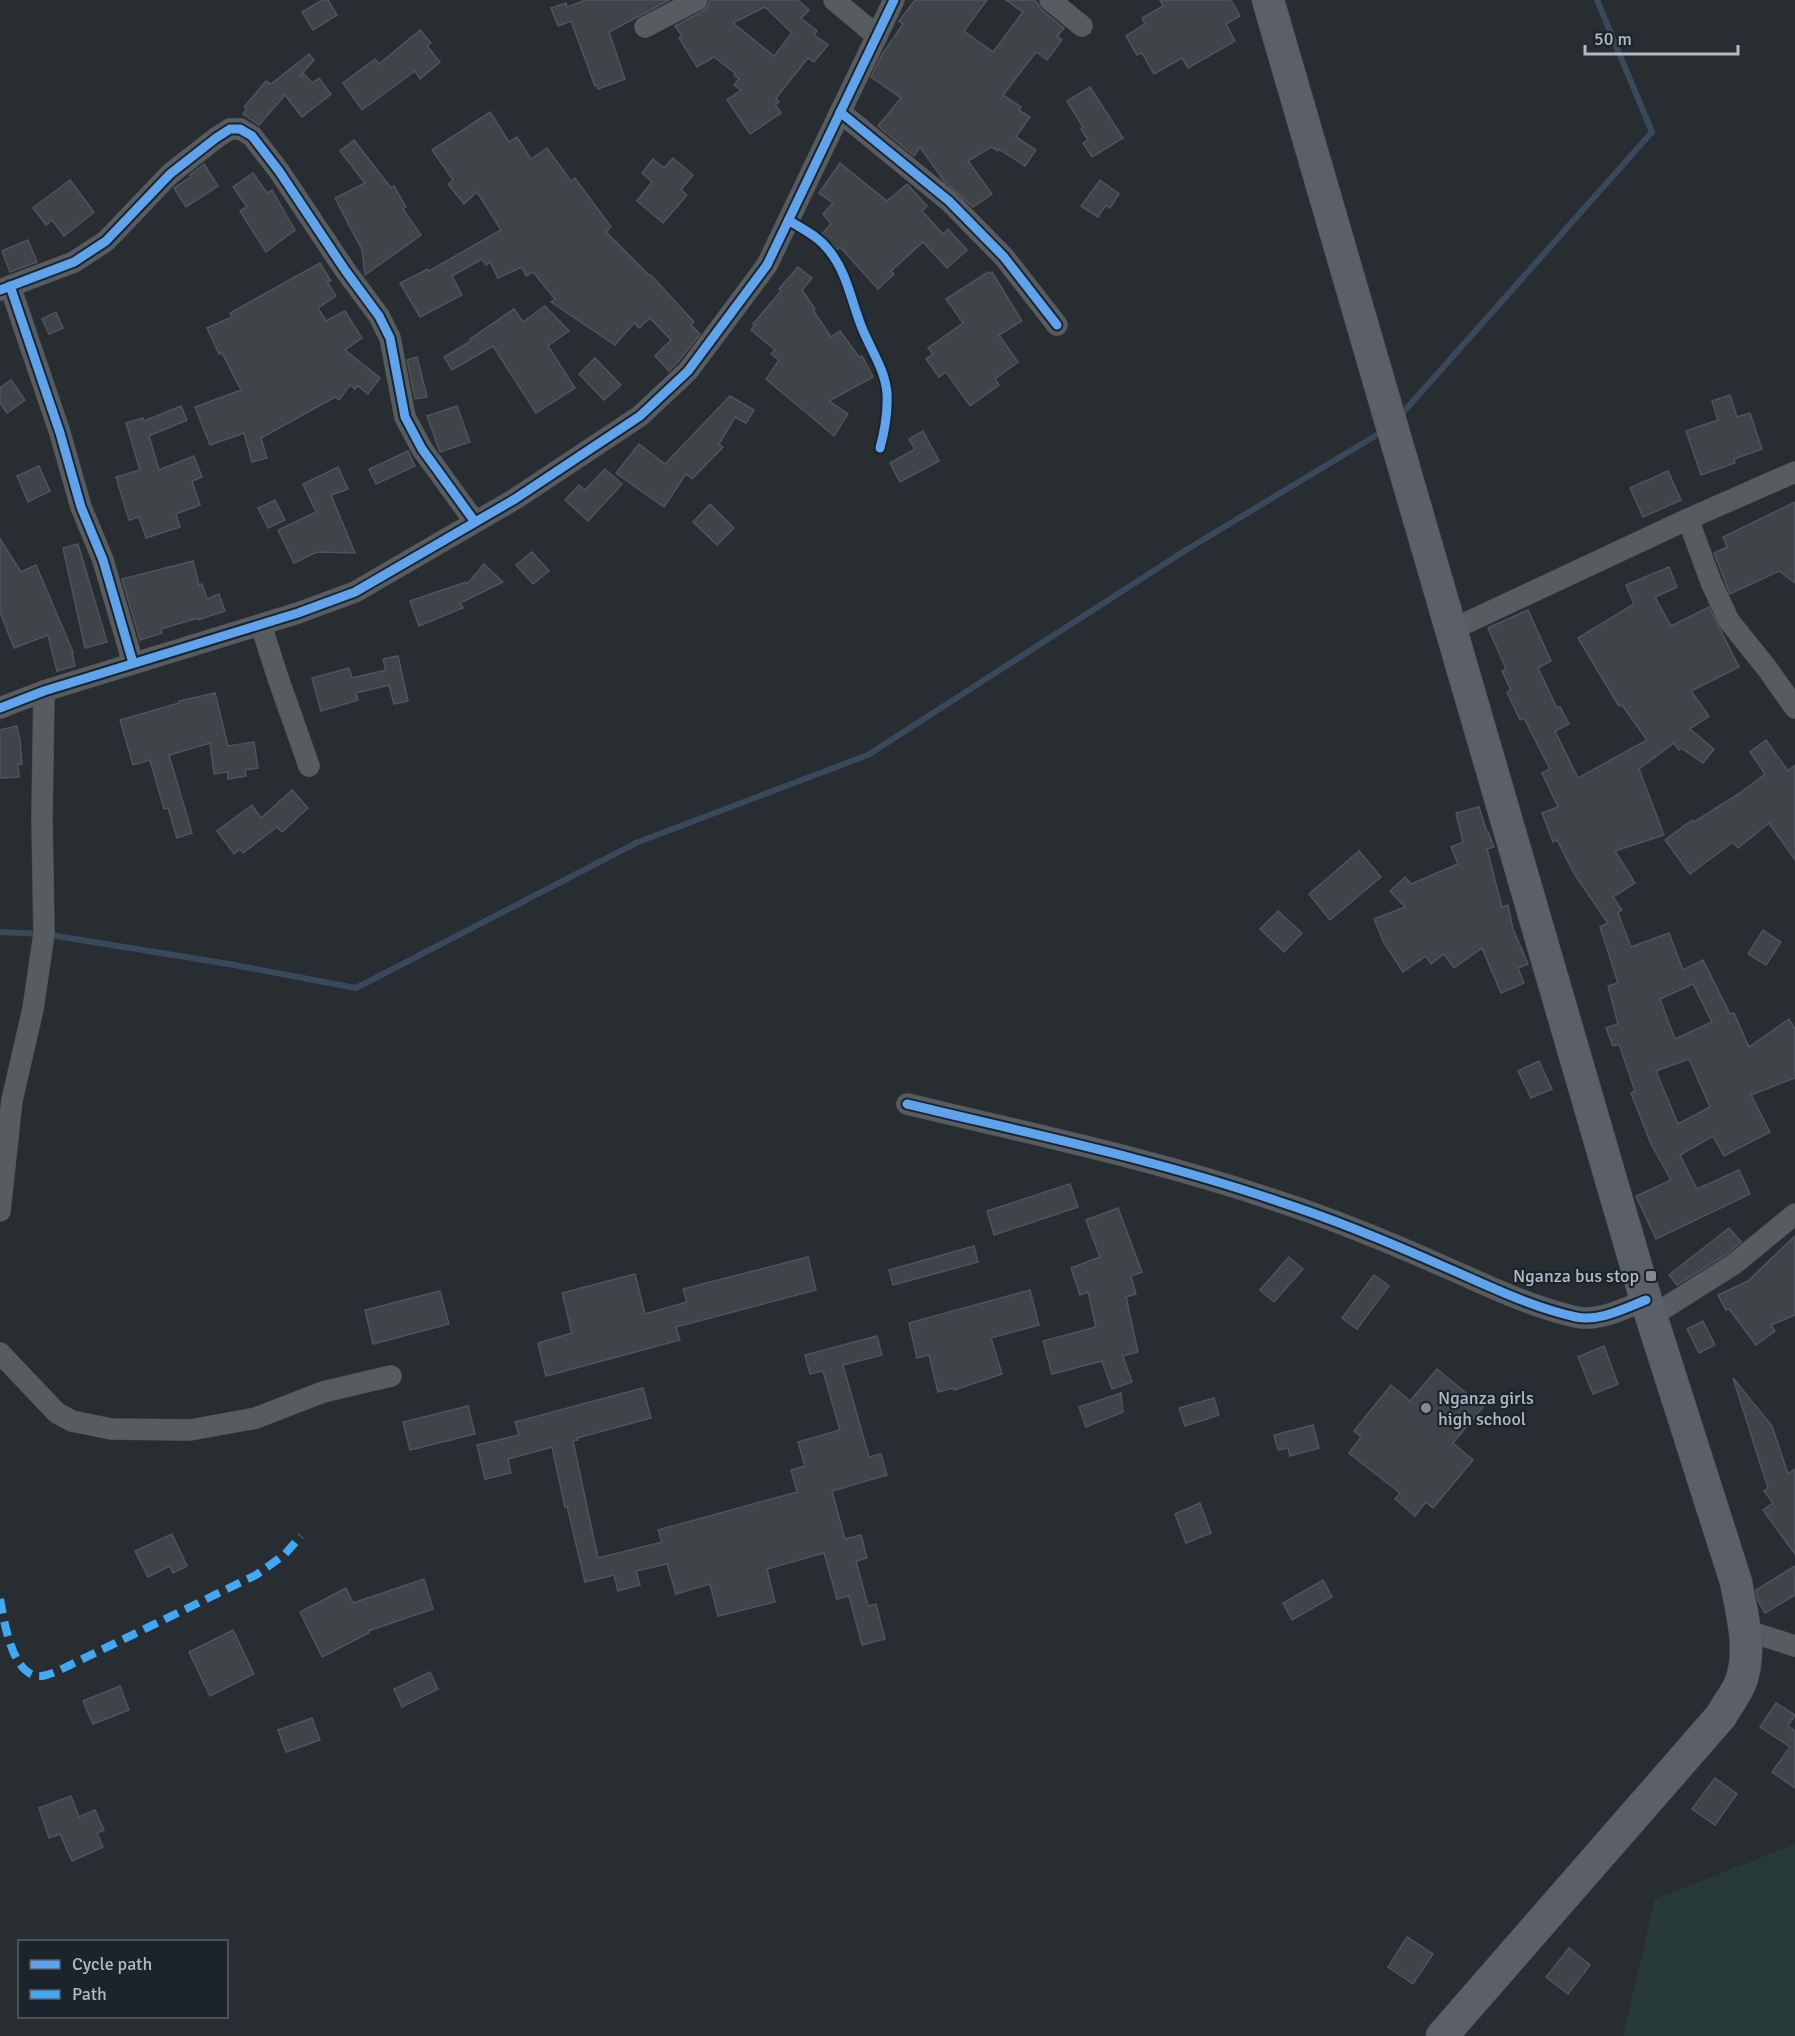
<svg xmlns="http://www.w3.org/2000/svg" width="1795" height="2036" viewBox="0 0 1795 2036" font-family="Signika,sans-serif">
	<rect width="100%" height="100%" fill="#282d32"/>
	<polygon fill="#283939" points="1795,1844 1795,2036 1623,2036 1655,1899"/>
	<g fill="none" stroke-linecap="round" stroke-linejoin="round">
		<g stroke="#37495b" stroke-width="6">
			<polyline points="1399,417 1652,132 1597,0"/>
			<polyline points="0,932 44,934 229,964 356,988 638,842 868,755 1186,550 1385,430"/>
		</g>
	</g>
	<g fill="#3f4449" stroke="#4f545a" stroke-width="1.5" fill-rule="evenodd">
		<polygon points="322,0 328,0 337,15 313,30 302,12"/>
		<polygon points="586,0 669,0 609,32 625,79 598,89 597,85 595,86 571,21 558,26 551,8 566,3 567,7"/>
		<path d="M710,0h88l11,10 -8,8 16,13 -3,4 14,10 -14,17 -6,-4 -32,40 3,4 -4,2 6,9 -31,21 -23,-34 14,-10 -7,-5 5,-6 -5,-4 1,-2 -21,-16 -17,10 -18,-29 3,-2 -7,-10 28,-15 5,-5zM765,7l27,26 -18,23 -41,-33z"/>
		<polygon points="915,0 987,0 964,31 993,52 1023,12 1006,0 1035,0 1042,10 1064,28 1057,36 1062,40 1047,60 1036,52 1003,95 1021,107 1019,110 1030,117 1016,137 1036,150 1025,166 999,149 998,151 991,147 968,161 992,194 973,207 944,181 920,147 914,156 878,126 901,98 871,77 881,56 903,24 899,21"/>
		<polygon points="1160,0 1231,0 1240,16 1226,24 1235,41 1188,68 1182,58 1154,74 1142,53 1137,55 1126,36 1145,24 1142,18 1163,6"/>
		<polygon points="420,30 431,43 427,46 440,62 420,79 415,71 362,110 343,83 375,59 379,64"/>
		<polygon points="309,54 314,60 299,77 304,74 312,83 319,78 331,94 302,117 285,95 259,125 243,114 247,109 244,107 266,81 271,84"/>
		<polygon points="1090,87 1123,138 1092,157 1083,143 1088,140 1081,129 1083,127 1067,101"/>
		<polygon points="490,112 509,142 517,137 531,159 547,148 571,181 575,178 611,227 606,232 650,276 651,275 694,322 691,325 700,334 678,362 669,371 655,356 671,340 650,318 639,328 634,323 615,345 551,302 555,299 533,272 526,276 522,267 498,278 490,262 486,265 482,259 452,276 462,295 420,317 400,283 428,269 429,271 501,230 477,192 464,204 448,184 453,180 432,150"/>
		<polygon points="354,140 391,188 394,186 406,207 403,209 421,235 365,275 362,250 335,198 365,183 340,151"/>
		<polygon points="673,158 693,175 681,190 687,195 663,223 637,201 652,182 642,173 653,159 664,168"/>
		<polygon points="840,163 887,201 907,184 927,206 922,211 943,234 948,229 967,250 947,268 923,242 891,271 894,274 878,289 840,247 837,250 821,235 831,224 823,214 833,203 819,193"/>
		<polygon points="204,164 218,186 186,207 174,188 191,177 190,175"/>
		<polygon points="253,173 267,193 272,190 295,230 266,252 240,211 247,207 233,187"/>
		<polygon points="70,180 94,212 64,236 52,220 46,225 33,208"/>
		<polygon points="1100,180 1119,194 1110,208 1106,205 1098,217 1081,206"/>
		<polygon points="28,240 37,262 10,272 2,251"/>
		<polygon points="320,263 331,281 327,282 336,296 318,308 326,321 345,311 362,338 345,350 380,378 368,394 358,386 355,389 350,385 339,400 335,397 261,438 267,458 252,462 244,433 210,445 195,407 241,390 222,353 219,354 207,328 232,317 230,313"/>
		<polygon points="798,267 812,278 802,290 815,309 813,310 831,337 840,331 859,357 862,356 873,377 829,401 848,414 834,436 766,379 779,360 771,354 775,350 751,330 755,325 753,324 781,291 779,289"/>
		<polygon points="988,272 990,274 992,272 1022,321 999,335 1018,362 995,379 999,385 970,406 946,372 939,377 926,359 933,354 928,348 963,323 946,299"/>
		<polygon points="545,306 569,331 548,346 575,388 536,413 493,346 452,370 444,357 471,341 470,339 514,309 523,322"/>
		<polygon points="56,312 63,328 49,334 42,319"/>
		<polygon points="417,357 427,397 415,399 407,360"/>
		<polygon points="595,358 621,385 604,400 579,374"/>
		<polygon points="11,380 25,400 7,413 0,403 0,388"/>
		<polygon points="1730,395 1737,417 1750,413 1762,449 1734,459 1735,463 1701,475 1686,431 1718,420 1712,401"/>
		<polygon points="730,396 754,410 746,423 735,417 719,444 723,447 692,479 686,474 664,507 616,473 639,444 665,464"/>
		<polygon points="181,406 187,420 149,436 159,470 194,456 202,477 192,481 200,505 176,514 180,527 146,538 139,517 129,520 116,477 140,470 126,423 143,418 144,421"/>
		<polygon points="457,406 470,442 440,452 427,416"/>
		<polygon points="923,431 939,461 900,482 890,463 915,449 909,439"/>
		<polygon points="408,451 415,466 376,484 369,469"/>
		<polygon points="39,466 50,491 28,502 17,476"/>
		<polygon points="338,467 348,489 331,495 355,553 317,552 294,563 278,530 316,512 303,484"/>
		<polygon points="605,469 622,484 588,521 565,500 579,485 585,490"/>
		<polygon points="1668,471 1681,500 1643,517 1630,488"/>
		<polygon points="275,500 285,520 268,528 258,508"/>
		<polygon points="1795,502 1795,583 1779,571 1730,594 1714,553 1727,547 1723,537"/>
		<polygon points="710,504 734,528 717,545 693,522"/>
		<polygon points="0,539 21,572 36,565 73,652 72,652 75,666 57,671 48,635 14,648 0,612"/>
		<polygon points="78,544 107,642 85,648 63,548"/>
		<polygon points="532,552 549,571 533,584 516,565"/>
		<polygon points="193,561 199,585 202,584 207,599 219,594 225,611 198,620 198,618 161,629 162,633 140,640 122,579"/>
		<polygon points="484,564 503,582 460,603 463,608 419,626 410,601 466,582 467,584"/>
		<path d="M1669,567l8,20 -22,10 16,29 38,-19 30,60 -48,24 18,25 -19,13 24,20 -11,14 -22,-15 -2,2 -5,-7 -35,26 25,66 -49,16 20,32 -22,14 9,13 -4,3 13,34 38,-14 14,37 20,-10 27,54 4,-1 15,34 40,-28 6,10v49l-44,17 19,37 -46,24 -11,-20 -33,19 17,34 42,-19 11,24 -94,45 -20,-43 35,-16 -20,-36 -20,-51 4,-2 -16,-47 -6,2 -7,-18 12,-4 -10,-38 10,-3 -18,-56 8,-4 -33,-48 -18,-35 -4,2 -11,-29 16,-6 -16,-34 8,-4 -26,-51 -4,2 -13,-28 4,-2 -9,-19 4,-2 -18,-41 40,-18 23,51 -13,7 19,40 3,-1 9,17 -14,7 23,47 69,-38 -25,-35 -3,1 -41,-68 56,-34 -8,-19zM1693,984l19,38 -37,17 -15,-40zM1689,1059l21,48 -32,17 -22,-53z"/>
		<polygon points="398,656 408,701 394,704 389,685 356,693 358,700 321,711 312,678 349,668 352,678 386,670 383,659"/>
		<polygon points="215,693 228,746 254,742 258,768 245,770 246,776 228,779 228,772 214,774 210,743 169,755 192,833 177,838 168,808 164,809 150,760 133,765 120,720 179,703 179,701"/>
		<polygon points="17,726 20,740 22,764 18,764 19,777 0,778 0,730"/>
		<polygon points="1766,740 1788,771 1795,765 1795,860 1769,823 1738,848 1733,842 1690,874 1665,840 1692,820 1694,822 1740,793 1765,774 1750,752"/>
		<polygon points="292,790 308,808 282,832 277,827 243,853 240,849 234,854 217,831 252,805 261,818"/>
		<polygon points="1479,807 1487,832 1488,832 1494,847 1487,849 1502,907 1508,905 1513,929 1528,964 1518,968 1524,983 1501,993 1482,948 1454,968 1444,954 1431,964 1426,956 1403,972 1384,943 1374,919 1405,907 1390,891 1405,877 1411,884 1458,864 1451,847 1463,842 1456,813"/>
		<polygon points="1359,851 1381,877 1330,920 1309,894"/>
		<polygon points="1278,911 1302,933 1284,952 1260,929"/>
		<polygon points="1763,930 1781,942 1766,965 1748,954"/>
		<polygon points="1539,1061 1552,1089 1531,1098 1518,1071"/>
		<polygon points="1070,1184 1078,1207 994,1235 987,1211"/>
		<polygon points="1118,1208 1142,1272 1131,1276 1136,1294 1126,1297 1138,1352 1123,1356 1132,1382 1112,1389 1102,1361 1052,1374 1043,1341 1096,1327 1088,1292 1080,1295 1071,1268 1100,1257 1086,1220"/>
		<polygon points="1729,1228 1741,1242 1727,1254 1677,1285 1669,1275"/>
		<polygon points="1795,1236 1795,1315 1771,1325 1775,1331 1756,1345 1729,1309 1726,1310 1718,1295 1748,1281"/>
		<polygon points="974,1246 978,1262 893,1285 889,1270"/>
		<polygon points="808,1257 816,1290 676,1327 680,1340 546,1376 538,1343 572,1333 562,1293 635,1274 645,1314 687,1302 683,1289"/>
		<polygon points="1289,1257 1303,1269 1274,1302 1260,1290"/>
		<polygon points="1374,1275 1389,1286 1357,1329 1342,1318"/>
		<polygon points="1030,1290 1039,1325 991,1338 1002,1374 954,1390 953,1388 938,1392 929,1355 917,1358 909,1323"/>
		<polygon points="440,1291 449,1324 373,1344 365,1310"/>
		<polygon points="1703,1321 1715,1345 1699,1353 1687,1329"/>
		<polygon points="877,1336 882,1355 843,1365 869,1457 881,1454 887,1475 832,1491 845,1539 861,1535 867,1558 856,1561 868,1606 876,1604 885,1639 862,1645 849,1596 837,1599 824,1553 767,1569 775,1602 718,1616 710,1584 676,1594 667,1564 636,1571 640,1585 618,1591 614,1575 585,1582 567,1506 565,1507 552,1447 508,1459 511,1473 485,1479 477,1445 519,1435 515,1422 643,1388 651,1418 577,1438 578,1440 573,1441 598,1558 662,1542 658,1530 797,1492 791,1470 805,1466 798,1442 840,1430 823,1371 810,1374 805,1355"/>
		<polygon points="1604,1346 1618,1384 1593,1394 1578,1357"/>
		<polygon points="1437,1369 1483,1407 1453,1443 1473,1460 1433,1508 1426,1502 1415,1516 1395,1499 1400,1493 1349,1453 1361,1437 1354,1431 1391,1385 1410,1401"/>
		<polygon points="1733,1378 1772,1426 1788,1474 1795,1469 1795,1554 1763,1510 1773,1503 1764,1491 1768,1488"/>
		<polygon points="1121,1393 1123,1412 1086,1427 1079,1407"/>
		<polygon points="1214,1398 1219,1415 1185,1426 1179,1408"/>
		<polygon points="468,1406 475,1434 410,1450 403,1422"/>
		<polygon points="1313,1425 1319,1448 1290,1456 1288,1448 1278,1450 1274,1435"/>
		<polygon points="1200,1503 1211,1533 1186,1543 1175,1514"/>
		<polygon points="172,1534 187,1566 173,1573 170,1566 148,1577 135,1551"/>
		<polygon points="1795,1566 1795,1595 1765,1613 1758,1601 1756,1590"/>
		<polygon points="424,1579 433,1609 368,1631 369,1633 322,1657 300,1612 346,1588 353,1603"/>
		<polygon points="1323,1580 1332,1597 1292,1620 1283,1603"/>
		<polygon points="233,1630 254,1674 210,1696 189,1652"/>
		<polygon points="430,1672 438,1689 402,1707 394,1689"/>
		<polygon points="120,1686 129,1710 93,1724 83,1701"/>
		<polygon points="1776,1703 1795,1715 1788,1726 1795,1731 1795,1788 1772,1772 1790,1747 1760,1727"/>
		<polygon points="312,1718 320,1740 286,1752 278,1730"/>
		<polygon points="1715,1778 1737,1794 1715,1825 1692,1809"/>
		<polygon points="71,1796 79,1817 95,1810 104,1830 97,1833 103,1847 72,1861 60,1834 49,1838 39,1808"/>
		<polygon points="1407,1937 1433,1954 1413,1984 1388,1967"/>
		<polygon points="1569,1948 1590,1965 1568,1994 1546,1977"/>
	</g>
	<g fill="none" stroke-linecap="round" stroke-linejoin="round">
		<defs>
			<g id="street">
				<polyline points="834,0 877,36"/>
				<polyline points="1050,0 1082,26"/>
				<polyline points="645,27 697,0"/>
				<polyline points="840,112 949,201 1004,257 1057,325"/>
				<polyline points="10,286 60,433 81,507 103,560 133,663"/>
				<polyline points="0,290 74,262 106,241 170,174 216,138 230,129 240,129 252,136 279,171 345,270 379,316 390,338 405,417 422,449 475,522"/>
				<polyline points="1688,519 1711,582 1729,621 1766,667 1795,708"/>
				<polyline points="261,625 278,678 309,766"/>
				<polyline points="1451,630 1688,519 1795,472"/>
				<polyline points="0,708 44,691 298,613 355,592 515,499 640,416 688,371 767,265 894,0"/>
				<path d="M907,1104c125,30 251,56 373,98 56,18 111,41 165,65 44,19 83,39 131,50 23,5 49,-9 70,-17"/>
				<polyline points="0,1211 12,1100 33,1009 44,934 42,818 44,691"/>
				<polyline points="1652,1316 1734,1264 1795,1214"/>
				<polyline points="0,1353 57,1413 72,1421 111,1429 190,1430 256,1418 323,1392 391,1376"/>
				<polyline points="1745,1630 1795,1646"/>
			</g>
			<path id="secondary" d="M1268,0l378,1300 90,282c6,33 17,69 4,102 -5,11 -13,21 -19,32l-279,320"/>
		</defs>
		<use href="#street" stroke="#46494d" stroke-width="22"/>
		<use href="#secondary" stroke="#46494d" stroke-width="33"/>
		<use href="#street" stroke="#575c60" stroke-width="21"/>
		<use href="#secondary" stroke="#5b5f66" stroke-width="32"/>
		<path stroke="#3fa9f5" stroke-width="8" stroke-dasharray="15 8" stroke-linecap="butt" d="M0,1599c4,21 12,80 42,77 7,-1 16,-5 22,-8l192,-93 28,-20 17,-19"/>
		<defs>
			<g id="cycleway">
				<polyline points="840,112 949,201 1004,257 1057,325"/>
				<path d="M790,221c12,8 28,15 37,27 20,23 24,53 35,80 9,22 23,42 25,65 1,20 -2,37 -7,55"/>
				<polyline points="10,286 60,433 81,507 103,560 133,663"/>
				<polyline points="0,290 74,262 106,241 170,174 216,138 230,129 240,129 252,136 279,171 345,270 379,316 390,338 405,417 422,449 475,522"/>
				<polyline points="0,708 44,691 298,613 355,592 515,499 640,416 688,371 767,265 894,0"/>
				<path d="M907,1104c125,30 251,56 373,98 56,18 111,41 165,65 44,19 83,39 131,50 23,5 49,-9 70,-17"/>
			</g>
		</defs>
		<use href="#cycleway" stroke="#1b242c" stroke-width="13"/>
		<use href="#cycleway" stroke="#60a3ed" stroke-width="9"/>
	</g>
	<g fill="#818991" stroke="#1b242c" stroke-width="2">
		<rect x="1645" y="1270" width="12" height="12" rx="3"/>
		<circle cx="1426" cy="1408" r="6"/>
	</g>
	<g text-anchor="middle" stroke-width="4.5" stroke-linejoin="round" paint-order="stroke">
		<g font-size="18" fill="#b1bac4" stroke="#1b242c" text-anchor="end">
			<text x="1639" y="1282">Nganza bus stop</text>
			<text x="1438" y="1404" text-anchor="start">Nganza girls<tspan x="1438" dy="21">high school</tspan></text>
		</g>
	</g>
	<rect x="18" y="1940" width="210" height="78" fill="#1b242c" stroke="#576069" stroke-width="1.5"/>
	<rect x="30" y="1960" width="30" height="9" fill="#60a3ed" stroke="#576069" stroke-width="1.5"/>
	<text x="72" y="1970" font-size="18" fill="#b1bac4">Cycle path</text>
	<rect x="30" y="1990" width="30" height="9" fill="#3fa9f5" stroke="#576069" stroke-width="1.5"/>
	<text x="72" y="2000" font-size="18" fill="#b1bac4">Path</text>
	<path d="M1585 45v9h153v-9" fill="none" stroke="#b1bac4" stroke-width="3"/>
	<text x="1594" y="45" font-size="18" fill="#b1bac4" stroke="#1b242c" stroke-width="4.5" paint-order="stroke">50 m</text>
</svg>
